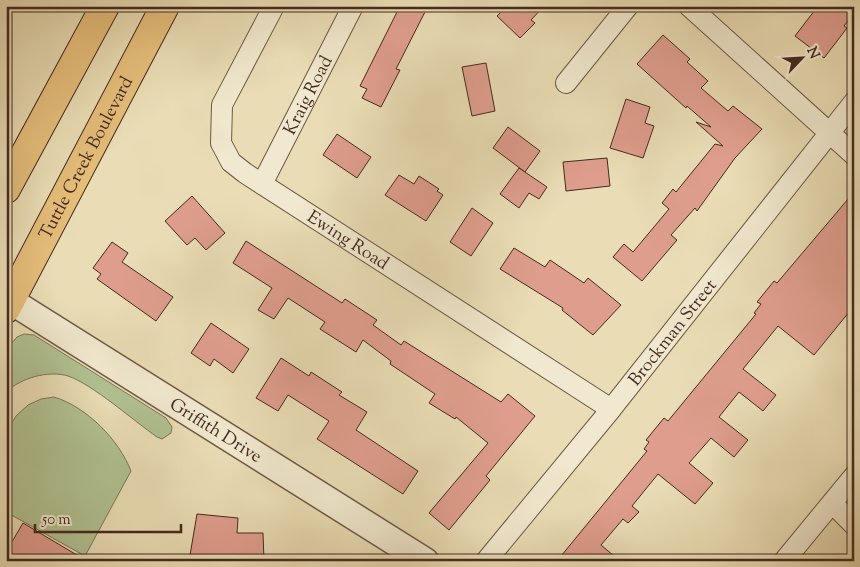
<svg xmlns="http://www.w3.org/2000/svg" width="860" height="567" viewBox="0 0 860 567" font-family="'Sorts Mill Goudy',serif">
	<rect width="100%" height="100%" fill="#eaddb5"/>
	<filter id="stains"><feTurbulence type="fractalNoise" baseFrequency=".004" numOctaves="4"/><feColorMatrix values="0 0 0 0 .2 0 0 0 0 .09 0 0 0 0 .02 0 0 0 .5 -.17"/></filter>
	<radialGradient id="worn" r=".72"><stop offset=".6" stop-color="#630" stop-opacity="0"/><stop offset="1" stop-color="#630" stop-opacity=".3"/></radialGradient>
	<g fill="#b1c292" stroke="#7a7659">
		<path d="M24,334l10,1 132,83 6,9 -1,6 -9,6 -5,-2c-23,-16 -65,-53 -89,-61 -20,-6 -47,2 -62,16v-42l11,-13z"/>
		<path d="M54,397c33,10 65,43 77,74l-46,85 -79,-44v-79l10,-17 12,-11 13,-6z"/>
	</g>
	<g fill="#df9e8d" stroke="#442a20">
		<polygon points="400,6 428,6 396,69 400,70 381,107 362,98 367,89 360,86"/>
		<polygon points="507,6 544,6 531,20 535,23 520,38 497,16"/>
		<polygon points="818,6 854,6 854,13 844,26 847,28 824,58 795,36"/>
		<polygon points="663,35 690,59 687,62 708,81 701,88 728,111 733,106 762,129 735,158 697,211 695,208 671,235 677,240 642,281 613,257 624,244 633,252 669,209 662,203 673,189 676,192 715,144 723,146 696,122 711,127 687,106 686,108 637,64"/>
		<polygon points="486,63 495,111 472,116 462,67"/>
		<polygon points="626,99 650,107 645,123 654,126 643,158 610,148"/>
		<polygon points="508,127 540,151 525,172 493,148"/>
		<polygon points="337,134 371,157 357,178 323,155"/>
		<polygon points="607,158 610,186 566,191 563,162"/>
		<polygon points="519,168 547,187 539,199 529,193 519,208 500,194"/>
		<polygon points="399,175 414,184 419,176 439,189 437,191 443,195 426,221 385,195"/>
		<polygon points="854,192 854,306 814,355 778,326 743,369 776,395 763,411 739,392 719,417 748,440 734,457 711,438 689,463 713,483 695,504 658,474 632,506 639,512 628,523 623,519 601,545 620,561 557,561 647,451 644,449 649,442 646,440 664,418 668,421 756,314 754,313 761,304 757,302 774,281 777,283"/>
		<polygon points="192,196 225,233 206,250 195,238 187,245 165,221"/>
		<polygon points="472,208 493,223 471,256 450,242"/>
		<polygon points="246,241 342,303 345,299 377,320 373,325 401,345 404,341 501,402 508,394 535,416 486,476 490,480 449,530 429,513 488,443 456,417 455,419 429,403 435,394 390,364 391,361 363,340 356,352 320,329 325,322 288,298 274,319 258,310 272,288 233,263"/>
		<polygon points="112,242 128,253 122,262 173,297 156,321 97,279 101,274 93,268"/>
		<polygon points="514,248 545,267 550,260 584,283 588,278 621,305 593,335 562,310 563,308 500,269"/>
		<polygon points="211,323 249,349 233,373 214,359 210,366 191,353"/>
		<polygon points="281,358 309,376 311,372 342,392 339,395 367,412 356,430 418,471 403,494 317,439 329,421 288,395 278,411 256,398"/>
		<polygon points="197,514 238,518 237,533 263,533 264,561 189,561"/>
		<polygon points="23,523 87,561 6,561 6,552"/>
	</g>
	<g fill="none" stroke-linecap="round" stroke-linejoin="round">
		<defs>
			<g id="minor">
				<path id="s1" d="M274,6l-52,99 -1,38 10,19 14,11 366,236"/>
				<polyline points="689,6 854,155"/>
				<polyline points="566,83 628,6"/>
				<path id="s2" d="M262,184l91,-178"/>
				<polyline points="832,503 854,525"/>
				<path id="s3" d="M486,561l122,-148 246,-311"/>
				<polyline points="784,561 854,476"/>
			</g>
			<g id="tertiary">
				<path id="s4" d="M6,298l419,263"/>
			</g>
			<g id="trunk">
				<polyline points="6,189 105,6"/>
				<path id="s5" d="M6,309l159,-303"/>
			</g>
		</defs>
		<use href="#minor" stroke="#6e5745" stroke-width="22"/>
		<use href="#tertiary" stroke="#6e5745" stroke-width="29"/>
		<use href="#trunk" stroke="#442a20" stroke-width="30"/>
		<use href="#minor" stroke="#f1e9cf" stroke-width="20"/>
		<use href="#tertiary" stroke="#f1e9cf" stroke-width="26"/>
		<use href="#trunk" stroke="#e5be7a" stroke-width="28"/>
	</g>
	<g text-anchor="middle" stroke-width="4" stroke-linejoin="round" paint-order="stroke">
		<g font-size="18" fill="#442a20" stroke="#f1e9cf">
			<text dy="6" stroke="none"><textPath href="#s2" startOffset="100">Kraig Road</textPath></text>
			<text dy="6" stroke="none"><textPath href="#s5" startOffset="171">Tuttle Creek Boulevard</textPath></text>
			<text dy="6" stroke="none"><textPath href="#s1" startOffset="312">Ewing Road</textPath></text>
			<text dy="6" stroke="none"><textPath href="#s3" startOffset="295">Brockman Street</textPath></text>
			<text dy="6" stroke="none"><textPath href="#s4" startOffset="248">Griffith Drive</textPath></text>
		</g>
	</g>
	<rect width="860" height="567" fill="none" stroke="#eaddb5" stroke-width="25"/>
	<rect x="8" y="8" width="845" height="552" fill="none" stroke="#442a20" stroke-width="2.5"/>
	<rect x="12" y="12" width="835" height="542" fill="none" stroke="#442a20"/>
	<g transform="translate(802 58) rotate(65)" stroke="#f1e9cf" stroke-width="4" paint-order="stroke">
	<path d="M0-4L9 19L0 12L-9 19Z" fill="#442a20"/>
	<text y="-8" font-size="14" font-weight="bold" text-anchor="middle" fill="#442a20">N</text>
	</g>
	<path d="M35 524v8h146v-8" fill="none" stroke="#442a20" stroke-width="2.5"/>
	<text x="42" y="524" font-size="15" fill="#442a20" stroke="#f1e9cf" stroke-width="4" paint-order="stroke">50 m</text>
	<rect width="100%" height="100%" filter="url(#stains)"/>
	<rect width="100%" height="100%" fill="url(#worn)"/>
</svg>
